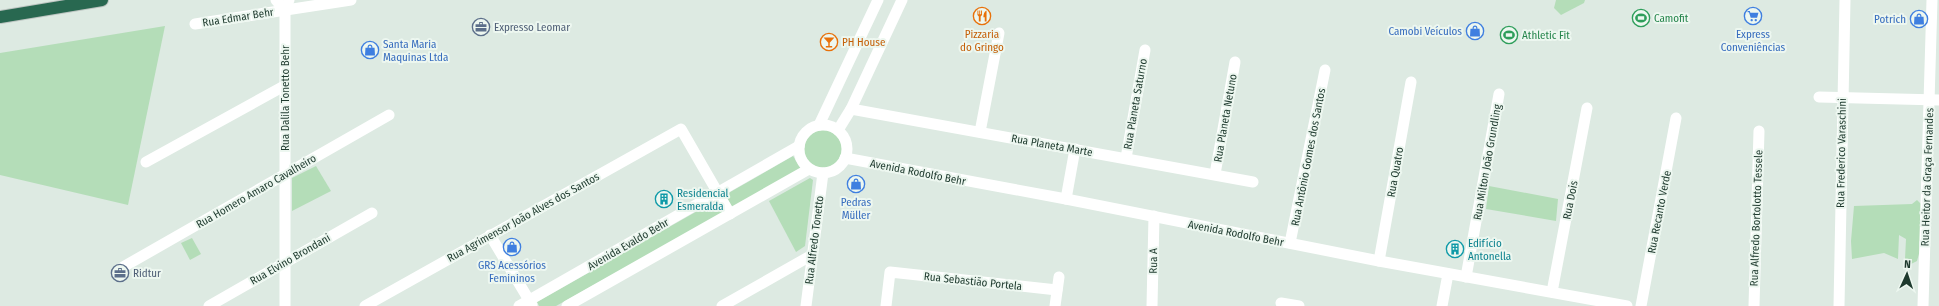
<svg xmlns="http://www.w3.org/2000/svg" width="1939" height="306" viewBox="0 0 1939 306" font-family="'Fira Sans Condensed',sans-serif">
	<rect width="100%" height="100%" fill="#ddeae2"/>
	<g fill="#b4ddb8">
		<polygon points="1556,0 1585,0 1584,3 1561,15 1554,8"/>
		<polygon points="165,26 128,205 0,175 0,53"/>
		<circle cx="823" cy="149" r="19"/>
		<polygon points="793,156 801,169 733,208 725,195"/>
		<polygon points="316,166 331,191 292,211 292,178"/>
		<polygon points="810,178 813,180 805,246 796,252 769,201"/>
		<polygon points="1489,186 1558,199 1556,221 1486,209"/>
		<polygon points="1917,200 1921,204 1920,250 1917,261 1911,264 1905,259 1906,239 1899,235 1898,259 1884,253 1852,259 1851,241 1854,206 1912,204"/>
		<polygon points="715,201 723,213 556,306 539,306 537,302"/>
		<polygon points="192,238 201,254 190,260 181,243"/>
	</g>
	<g fill="none" stroke-linecap="round" stroke-linejoin="round">
		<defs>
			<polyline id="highway" points="0,17 102,0"/>
		</defs>
		<use href="#highway" stroke="#bcc4c0" stroke-width="14"/>
		<g stroke="#fff" stroke-width="11">
			<polyline points="276,0 285,10"/>
			<polyline points="195,24 351,0"/>
			<polyline points="1819,97 1939,100"/>
			<polyline points="851,109 1253,182"/>
			<polyline points="819,125 878,0"/>
			<circle cx="823" cy="149" r="24"/>
			<polyline points="838,130 851,109 902,0"/>
			<polyline points="980,132 999,33"/>
			<polyline points="845,158 1066,199 1379,261 1627,306"/>
			<polyline points="1126,158 1145,50"/>
			<polyline points="146,162 284,86"/>
			<polyline points="1215,174 1235,62"/>
			<polyline points="1066,199 1075,149"/>
			<polyline points="490,235 532,305"/>
			<polyline points="1290,243 1325,70"/>
			<polyline points="1379,261 1411,82"/>
			<polyline points="123,267 389,115"/>
			<polyline points="1466,277 1499,94"/>
			<polyline points="1552,292 1587,108"/>
			<polyline points="1281,303 1299,306"/>
			<polyline points="209,306 372,213"/>
			<polyline points="285,306 285,10 289,0"/>
			<polyline points="365,306 681,129 730,214"/>
			<polyline points="519,306 799,146"/>
			<polyline points="567,306 809,169"/>
			<polyline points="722,306 812,255"/>
			<polyline points="806,306 823,173"/>
			<polyline points="886,306 890,272 1057,290"/>
			<polyline points="1055,306 1059,277"/>
			<polyline points="1152,306 1154,216"/>
			<polyline points="1442,306 1448,274"/>
			<polyline points="1641,306 1676,118"/>
			<polyline points="1754,306 1759,131"/>
			<polyline points="1839,306 1845,0"/>
			<polyline points="1923,306 1932,0"/>
		</g>
		<use href="#highway" stroke="#286850" stroke-width="12"/>
	</g>
	<defs>
		<symbol id="restaurant-ring" viewBox="-11 -11 22 22"><circle r="9.5" fill="#edf7f0" stroke="#e8710a" stroke-width="1.5"/><path d="M-5-6h1v4h1v-4h1v4h1v-4h1v5L-1.5 .5V6h-2V.5L-5-1ZM5-6V6H3V1.5H1.5Q1.5-4 5-6Z" fill="#e8710a"/></symbol>
		<symbol id="supermarket-ring" viewBox="-11 -11 22 22"><circle r="9.5" fill="#edf7f0" stroke="#3f7fe0" stroke-width="1.5"/><path d="M-6-5.5h2.5l.6 2H6L4.5 2H-2.5L-4.4-4H-6ZM-1.5 3.2a1.3 1.3 0 1 0 .1 0ZM3 3.2a1.3 1.3 0 1 0 .1 0Z" fill="#3f7fe0"/></symbol>
		<symbol id="stadium-ring" viewBox="-11 -11 22 22"><circle r="9.5" fill="#edf7f0" stroke="#2e9e5b" stroke-width="1.5"/><path d="M0-5a6.5 5 0 1 0 0 10a6.5 5 0 1 0 0-10ZM-3.5-1.8h7v3.6h-7Z" fill="#2e9e5b"/></symbol>
		<symbol id="shop-ring" viewBox="-11 -11 22 22"><circle r="9.5" fill="#edf7f0" stroke="#3f7fe0" stroke-width="1.5"/><path d="M-5-2.5h2.3a2.7 3.5 0 0 1 5.4 0H5L5.5 6h-11ZM-1.5-2.5h3a1.5 2.3 0 0 0-3 0Z" fill="#3f7fe0"/></symbol>
		<symbol id="office-ring" viewBox="-11 -11 22 22"><circle r="9.5" fill="#edf7f0" stroke="#5c6f8a" stroke-width="1.5"/><path d="M-6-3h4V-5.5h4V-3h4V5H-6ZM-1-4.5V-3h2v-1.5ZM-6 0V1H6V0Z" fill="#5c6f8a"/></symbol>
		<symbol id="bar-ring" viewBox="-11 -11 22 22"><circle r="9.5" fill="#edf7f0" stroke="#e8710a" stroke-width="1.5"/><path d="M-6-5H6L.8 .8V4.5H3.5V6h-7V4.5H-.8V.8Z" fill="#e8710a"/></symbol>
		<symbol id="building-ring" viewBox="-11 -11 22 22"><circle r="9.5" fill="#edf7f0" stroke="#0f9aa8" stroke-width="1.5"/><path d="M-4-6H4V6H1V3H-1V6H-4ZM-2.5-4.3h1.7v1.8h-1.7ZM.8-4.3h1.7v1.8H.8ZM-2.5-1h1.7V.8h-1.7ZM.8-1h1.7V.8H.8Z" fill="#0f9aa8"/></symbol>
	</defs>
	<g fill-rule="evenodd">
		<use href="#restaurant-ring" x="972" y="6" width="20" height="20"/>
		<use href="#supermarket-ring" x="1743" y="6" width="20" height="20"/>
		<use href="#stadium-ring" x="1631" y="8" width="20" height="20"/>
		<use href="#shop-ring" x="1909" y="9" width="20" height="20"/>
		<use href="#office-ring" x="471" y="17" width="20" height="20"/>
		<use href="#shop-ring" x="1465" y="21" width="20" height="20"/>
		<use href="#stadium-ring" x="1499" y="25" width="20" height="20"/>
		<use href="#bar-ring" x="819" y="32" width="20" height="20"/>
		<use href="#shop-ring" x="360" y="40" width="20" height="20"/>
		<use href="#shop-ring" x="846" y="174" width="20" height="20"/>
		<use href="#building-ring" x="654" y="189" width="20" height="20"/>
		<use href="#shop-ring" x="502" y="237" width="20" height="20"/>
		<use href="#building-ring" x="1445" y="239" width="20" height="20"/>
		<use href="#office-ring" x="110" y="263" width="20" height="20"/>
	</g>
	<g text-anchor="middle" stroke-width="4" stroke-linejoin="round" paint-order="stroke">
		<g font-size="11" fill="#1e3a2e" stroke="#edf7f0">
			<text transform="translate(238 17) rotate(-9)" y="4">Rua Edmar Behr</text>
			<text transform="translate(285 98) rotate(-90)" y="4">Rua Dalila Tonetto Behr</text>
			<text transform="translate(1135 104) rotate(-80)" y="4">Rua Planeta Saturno</text>
			<text transform="translate(1225 118) rotate(-80)" y="4">Rua Planeta Netuno</text>
			<text transform="translate(1052 145) rotate(10)" y="4">Rua Planeta Marte</text>
			<text transform="translate(1841 153) rotate(-89)" y="4">Rua Frederico Varaschini</text>
			<text transform="translate(1308 157) rotate(-79)" y="4">Rua Antônio Gomes dos Santos</text>
			<text transform="translate(1487 162) rotate(-80)" y="4">Rua Milton João Grundling</text>
			<text transform="translate(918 172) rotate(11)" y="4">Avenida Rodolfo Behr</text>
			<text transform="translate(1395 172) rotate(-80)" y="4">Rua Quatro</text>
			<text transform="translate(1927 177) rotate(-88)" y="4">Rua Heitor da Graça Fernandes</text>
			<text transform="translate(256 191) rotate(-30)" y="4">Rua Homero Amaro Cavalheiro</text>
			<text transform="translate(1570 200) rotate(-79)" y="4">Rua Dois</text>
			<text transform="translate(1659 212) rotate(-79)" y="4">Rua Recanto Verde</text>
			<text transform="translate(523 217) rotate(-29)" y="4">Rua Agrimensor João Alves dos Santos</text>
			<text transform="translate(1756 218) rotate(-88)" y="4">Rua Alfredo Bortolotto Tessele</text>
			<text transform="translate(1236 233) rotate(11)" y="4">Avenida Rodolfo Behr</text>
			<text transform="translate(814 240) rotate(-83)" y="4">Rua Alfredo Tonetto</text>
			<text transform="translate(628 244) rotate(-30)" y="4">Avenida Evaldo Behr</text>
			<text transform="translate(290 259) rotate(-30)" y="4">Rua Elvino Brondani</text>
			<text transform="translate(1153 261) rotate(-89)" y="4">Rua A</text>
			<text transform="translate(973 281) rotate(6)" y="4">Rua Sebastião Portela</text>
		</g>
		<g font-size="11" fill="#27864d" stroke="#edf7f0" text-anchor="start">
			<text x="1654" y="22">Camofit</text>
			<text x="1522" y="39">Athletic Fit</text>
		</g>
		<g font-size="11" fill="#366cbe" stroke="#edf7f0">
			<text x="1906" y="23" text-anchor="end">Potrich</text>
			<text x="1462" y="35" text-anchor="end">Camobi Veículos</text>
			<text x="1753" y="38">Express<tspan x="1753" dy="13">Conveniências</tspan></text>
			<text x="383" y="48" text-anchor="start">Santa Maria<tspan x="383" dy="13">Maquinas Ltda</tspan></text>
			<text x="856" y="206">Pedras<tspan x="856" dy="13">Müller</tspan></text>
			<text x="512" y="269">GRS Acessórios<tspan x="512" dy="13">Femininos</tspan></text>
		</g>
		<g font-size="11" fill="#4e5e75" stroke="#edf7f0" text-anchor="start">
			<text x="494" y="31">Expresso Leomar</text>
			<text x="133" y="277">Ridtur</text>
		</g>
		<g font-size="11" fill="#c56008" stroke="#edf7f0">
			<text x="982" y="38">Pizzaria<tspan x="982" dy="13">do Gringo</tspan></text>
			<text x="842" y="46" text-anchor="start">PH House</text>
		</g>
		<g font-size="11" fill="#0d838f" stroke="#edf7f0" text-anchor="start">
			<text x="677" y="197">Residencial<tspan x="677" dy="13">Esmeralda</tspan></text>
			<text x="1468" y="247">Edifício<tspan x="1468" dy="13">Antonella</tspan></text>
		</g>
	</g>
	<g transform="translate(1907 274) rotate(3)" stroke="#edf7f0" stroke-width="3" paint-order="stroke">
	<path d="M0-3L7 15L0 10L-7 15Z" fill="#1e3a2e"/>
	<text y="-6" font-size="11" font-weight="bold" text-anchor="middle" fill="#1e3a2e">N</text>
	</g>
</svg>
